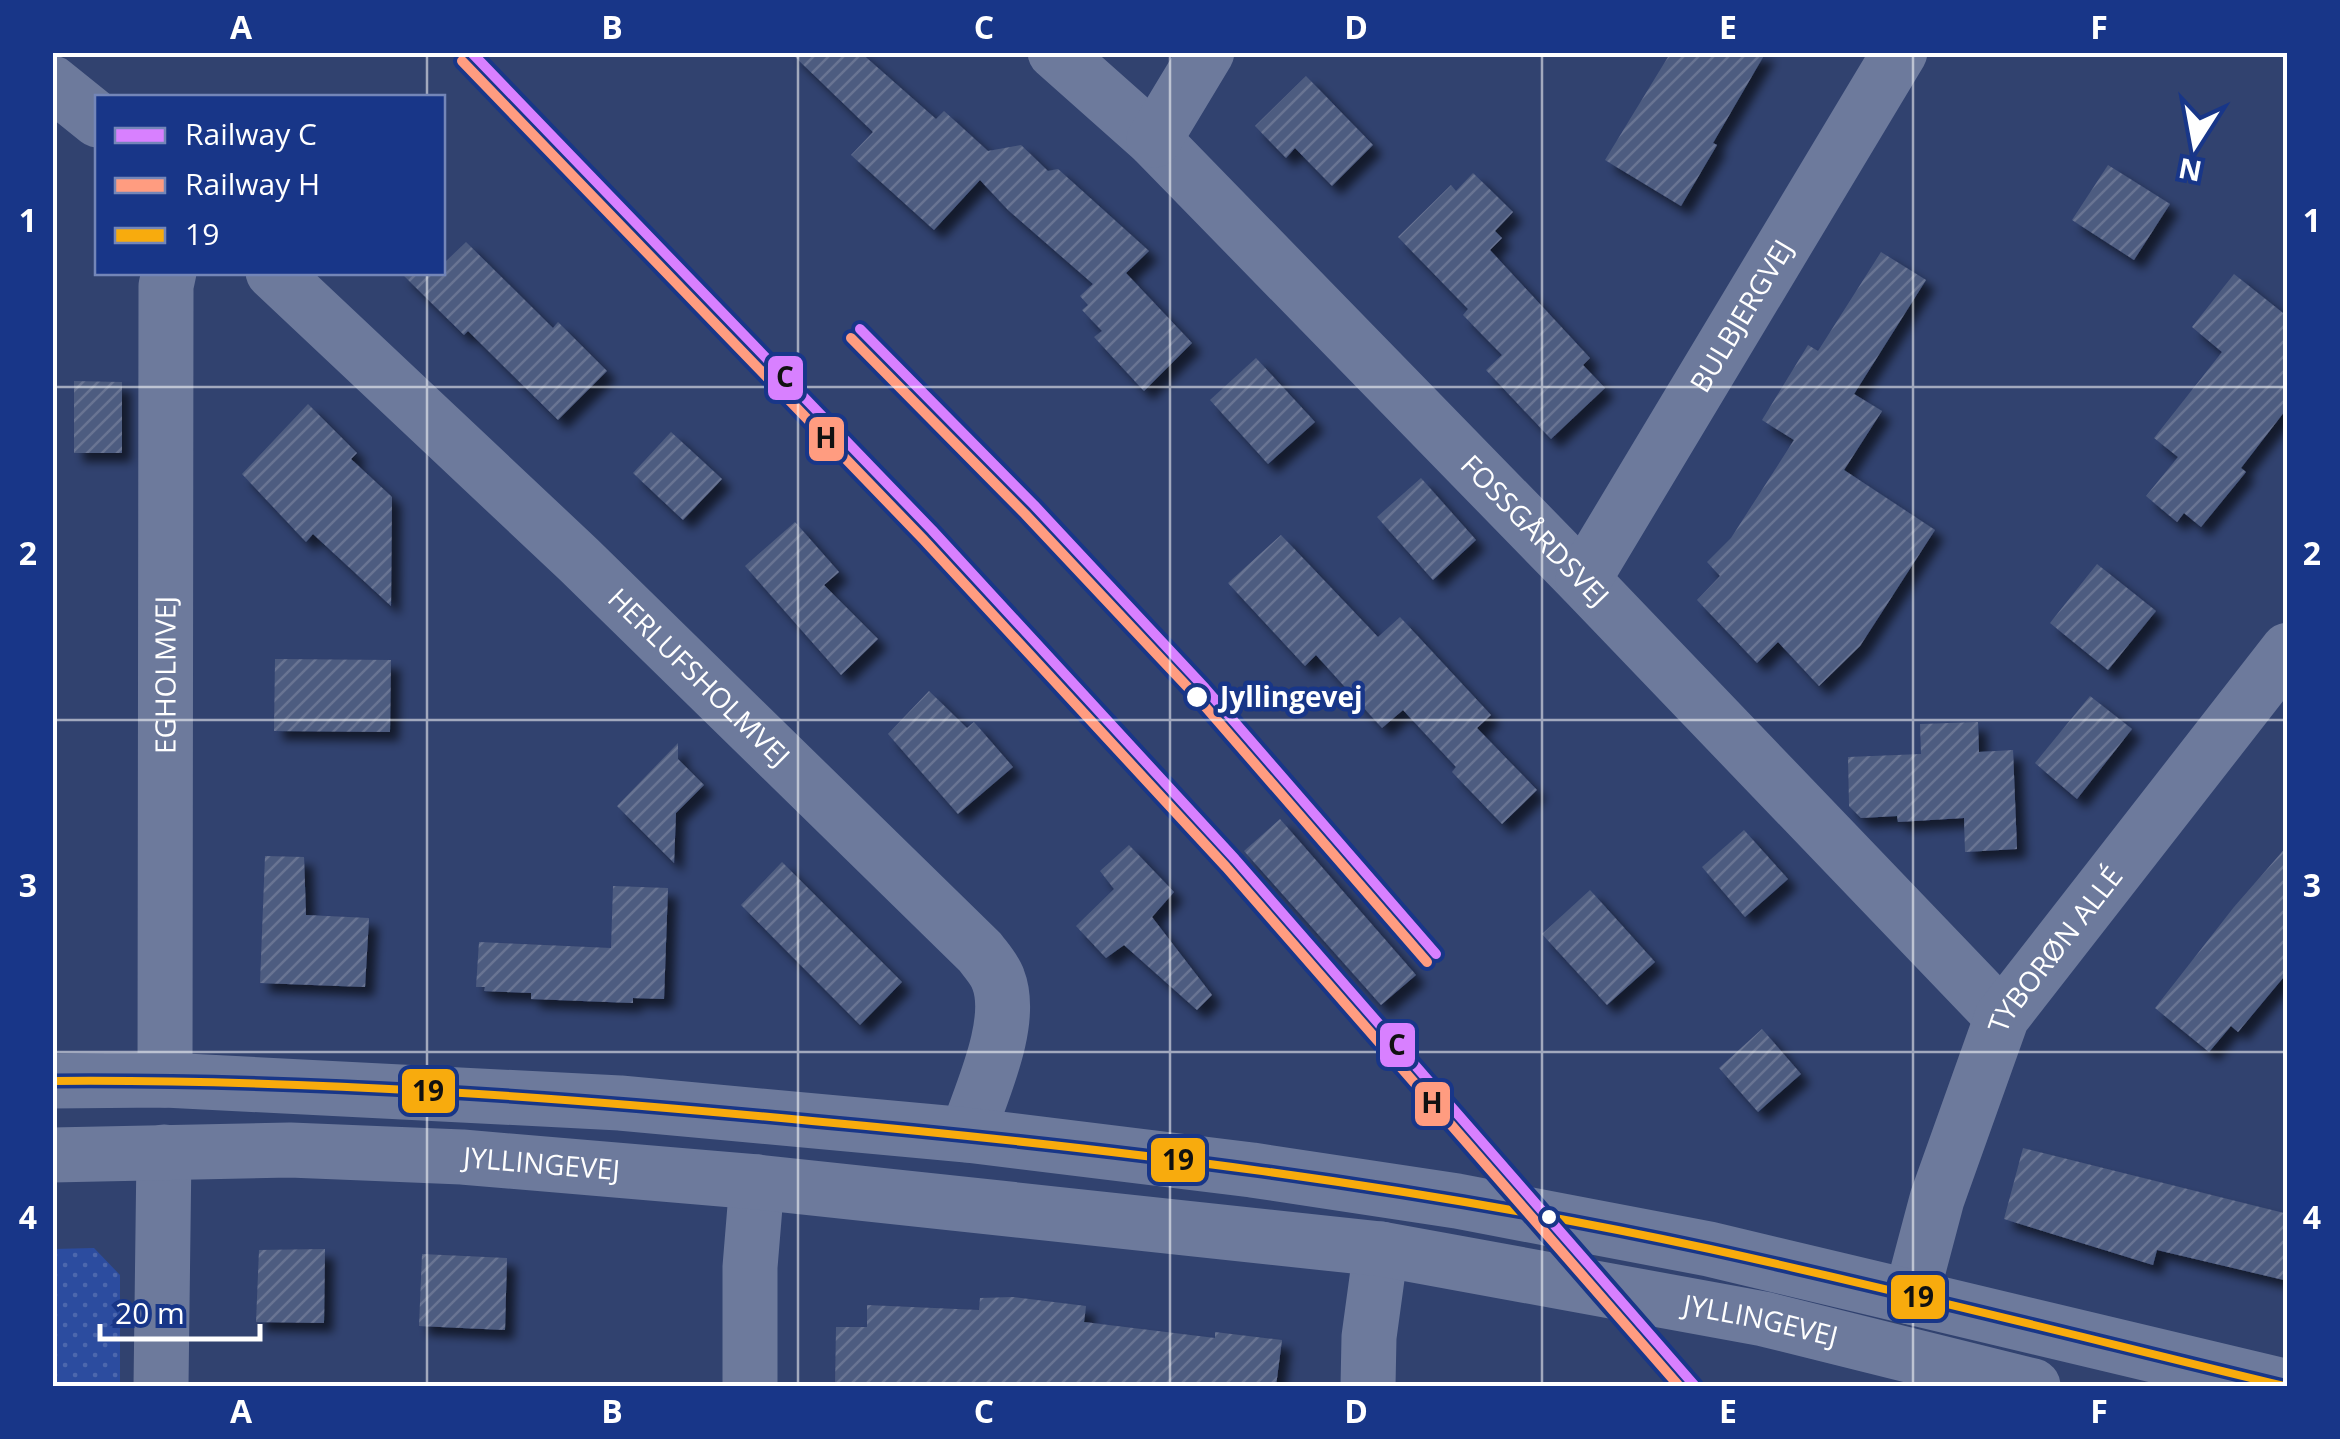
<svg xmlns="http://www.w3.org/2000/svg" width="2340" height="1439" viewBox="0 0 2340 1439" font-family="'Open Sans',sans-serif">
	<defs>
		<pattern id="grass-dots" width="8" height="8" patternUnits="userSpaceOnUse" patternTransform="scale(2.5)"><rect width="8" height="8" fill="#2c4c9f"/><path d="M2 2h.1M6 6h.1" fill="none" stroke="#4c67ad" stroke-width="1.8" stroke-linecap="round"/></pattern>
		<pattern id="building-hatch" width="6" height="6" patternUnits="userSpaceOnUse" patternTransform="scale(2.5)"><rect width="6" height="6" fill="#4e5c80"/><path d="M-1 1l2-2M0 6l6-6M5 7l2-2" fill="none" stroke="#697493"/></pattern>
		<filter id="shadow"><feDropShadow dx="9" dy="9" stdDeviation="5" flood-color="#0009"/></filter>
	</defs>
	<rect width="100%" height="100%" fill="#31426f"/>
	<polygon fill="url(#grass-dots)" points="94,1248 120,1275 120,1386 53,1386 53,1249"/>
	<g fill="url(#building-hatch)" filter="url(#shadow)">
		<polygon points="790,52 860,52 936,119 944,111 988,151 1021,145 1048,171 1058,169 1149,251 1126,273 1192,343 1144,391 1094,337 1102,331 1082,310 1088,305 1080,296 1093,284 1008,210 980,180 934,230 851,155 873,132"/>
		<polygon points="1671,52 1766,52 1713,143 1717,145 1681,206 1605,160"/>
		<polygon points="1306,76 1373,145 1332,186 1295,148 1286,158 1255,126"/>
		<polygon points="2108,165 2170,204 2134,260 2072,220"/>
		<polygon points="1473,173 1513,212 1495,231 1502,238 1490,250 1590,358 1583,365 1605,388 1551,439 1486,370 1502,355 1463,315 1468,309 1398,237 1451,185 1456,191"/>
		<polygon points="466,242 553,328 558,322 607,371 558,420 468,331 464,335 400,272 442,272 442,265"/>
		<polygon points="1881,252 1926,280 1854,394 1882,411 1844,470 1935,530 1860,646 1819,686 1778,642 1757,663 1697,600 1720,576 1707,562 1731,538 1794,440 1762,420 1808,345 1818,351"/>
		<polygon points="2234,274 2288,317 2288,407 2241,468 2246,472 2201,527 2184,513 2177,522 2146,496 2178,457 2154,438 2222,352 2192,327"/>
		<polygon points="1256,358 1315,422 1268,464 1210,400"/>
		<polygon points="74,381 122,382 122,453 74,453"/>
		<polygon points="308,404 357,453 351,459 392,497 391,606 313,534 306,542 242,474"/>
		<polygon points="671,432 722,479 683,520 633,473"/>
		<polygon points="1421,478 1476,540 1433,580 1377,517"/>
		<polygon points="795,522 839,572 824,585 878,639 841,675 745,566"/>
		<polygon points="1281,535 1378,637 1400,617 1491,715 1477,728 1537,790 1502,824 1452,772 1456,767 1403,710 1382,728 1316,655 1305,666 1228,583"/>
		<polygon points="2097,564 2156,611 2108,670 2050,623"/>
		<polygon points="275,659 391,660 390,732 274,731"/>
		<polygon points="929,691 967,728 974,722 1013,767 958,814 888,734"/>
		<polygon points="2090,696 2132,729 2077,799 2035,763"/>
		<polygon points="1978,722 1979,752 2013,750 2017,849 1965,852 1964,818 1898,822 1897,816 1861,818 1849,806 1848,757 1921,754 1920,724"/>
		<polygon points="678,743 678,759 704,785 676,813 674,863 617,806"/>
		<polygon points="1280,819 1416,975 1381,1005 1244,851"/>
		<polygon points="1744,830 1788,879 1745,917 1702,867"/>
		<polygon points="1129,845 1174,892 1152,917 1212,995 1197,1010 1124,945 1106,958 1076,926 1114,889 1100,871"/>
		<polygon points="2288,845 2288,972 2238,1032 2231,1026 2209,1052 2155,1008 2234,907"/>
		<polygon points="265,856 304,857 306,915 369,918 365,987 260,983"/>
		<polygon points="782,862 902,982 860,1025 741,905"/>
		<polygon points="613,886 668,888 664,999 633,998 633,1003 531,999 531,993 484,991 485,987 476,987 479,942 611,948"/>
		<polygon points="1590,890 1655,962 1607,1005 1542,934"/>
		<polygon points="1762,1029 1801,1074 1758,1112 1719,1068"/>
		<polygon points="2023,1148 2288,1214 2288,1281 2157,1250 2153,1265 2004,1219"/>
		<polygon points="325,1249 324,1323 256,1322 259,1250"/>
		<polygon points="422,1254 507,1258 505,1330 419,1326"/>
		<polygon points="1013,1297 1086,1306 1084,1322 1215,1338 1215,1332 1282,1340 1276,1386 835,1386 836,1327 867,1327 867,1305 979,1310 980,1298"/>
	</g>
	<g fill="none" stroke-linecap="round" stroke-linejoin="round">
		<g stroke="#6d7a9c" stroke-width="55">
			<path id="s1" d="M1055,52l99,88 429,440 419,437"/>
			<polyline points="52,83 98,120"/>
			<polyline points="1154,140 1207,52"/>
			<path id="s2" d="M273,272l306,288 401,392c6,8 15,18 18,27 17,43 -17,114 -31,156"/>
			<path id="s3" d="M1583,580l317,-528"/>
			<path id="s4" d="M165,1080l1,-794 3,-14"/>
			<path id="s5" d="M1911,1297l26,-98 65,-182 286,-367"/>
			<polyline points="161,1386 164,1152"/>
			<polyline points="750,1386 750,1267 757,1182"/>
			<polyline points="1368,1386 1369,1337 1381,1249"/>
		</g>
		<g stroke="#6d7a9c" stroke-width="55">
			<polyline points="52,1081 165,1080 620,1103 967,1135 1252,1170 1457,1201 1709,1249 2284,1386"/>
			<path id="s6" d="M52,1155l238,-5 172,7 295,25 624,67 383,70 269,67"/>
		</g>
		<defs>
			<path id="bus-1" d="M52,1081c253,-2 508,16 760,40 300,27 602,64 898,128 192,42 383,91 574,137"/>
		</defs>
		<use href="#bus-1" stroke="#183688" stroke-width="15"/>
		<use href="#bus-1" stroke="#f8ab0d" stroke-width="8"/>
		<defs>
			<g id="rail-1">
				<polyline points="471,52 932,530 1235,859 1695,1386"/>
				<polyline points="860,329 1034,505 1205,688 1436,954"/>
			</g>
			<g id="rail-2">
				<polyline points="462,61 923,539 1226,867 1679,1386"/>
				<polyline points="851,338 1025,514 1196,696 1427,962"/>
			</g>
		</defs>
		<use href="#rail-1" stroke="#183688" stroke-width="18"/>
		<use href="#rail-2" stroke="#183688" stroke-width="18"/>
		<use href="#rail-1" stroke="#d880ff" stroke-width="10"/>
		<use href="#rail-2" stroke="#ff9c80" stroke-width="10"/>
	</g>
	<path fill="none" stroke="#fff" stroke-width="2.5" stroke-opacity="0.55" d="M427,52v46M798,52v1334M1170,52v1334M1542,52v1334M1913,52v1334M427,272v1114M52,387h2236M52,720h2236M52,1052h2236"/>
	<g fill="#fff" stroke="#183688" stroke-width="4">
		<circle cx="1197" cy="697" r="12"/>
		<circle cx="1549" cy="1217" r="9"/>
	</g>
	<g text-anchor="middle" stroke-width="9" stroke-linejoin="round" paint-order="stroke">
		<g font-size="28" fill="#fff" stroke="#183688">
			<text dy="10" stroke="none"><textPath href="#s3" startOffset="308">BULBJERGVEJ</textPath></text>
			<text dy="10" stroke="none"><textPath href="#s1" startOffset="678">FOSSGÅRDSVEJ</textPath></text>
			<text dy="10" stroke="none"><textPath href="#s4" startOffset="405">EGHOLMVEJ</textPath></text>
			<text dy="10" stroke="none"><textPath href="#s2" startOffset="588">HERLUFSHOLMVEJ</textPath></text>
			<text dy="10" stroke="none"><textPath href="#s5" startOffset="380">TYBORØN ALLÉ</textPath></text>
			<text dy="10" stroke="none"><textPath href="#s6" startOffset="490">JYLLINGEVEJ</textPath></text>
			<text dy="10" stroke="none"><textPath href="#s6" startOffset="1720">JYLLINGEVEJ</textPath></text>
		</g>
		<g font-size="28" font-weight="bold" fill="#fff" stroke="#183688" text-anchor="start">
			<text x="1220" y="707">Jyllingevej</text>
		</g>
	</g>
	<g stroke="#183688" stroke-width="4">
		<rect x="766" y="354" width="39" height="48" rx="10" fill="#d880ff"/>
		<rect x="807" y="415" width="39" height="48" rx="10" fill="#ff9c80"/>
		<rect x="1378" y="1021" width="39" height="48" rx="10" fill="#d880ff"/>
		<rect x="400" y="1067" width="57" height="48" rx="10" fill="#f8ab0d"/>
		<rect x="1413" y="1080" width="39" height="48" rx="10" fill="#ff9c80"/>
		<rect x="1149" y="1136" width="58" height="48" rx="10" fill="#f8ab0d"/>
		<rect x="1889" y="1273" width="58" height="48" rx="10" fill="#f8ab0d"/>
	</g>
	<g font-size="28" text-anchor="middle" font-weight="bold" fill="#111">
		<text x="785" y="387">C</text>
		<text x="826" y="448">H</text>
		<text x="1397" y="1055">C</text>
		<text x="428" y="1101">19</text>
		<text x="1432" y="1113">H</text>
		<text x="1178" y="1170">19</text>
		<text x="1918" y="1307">19</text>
	</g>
	<rect width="2340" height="1439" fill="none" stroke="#183688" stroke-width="110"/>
	<rect x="95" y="95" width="350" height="180" fill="#183688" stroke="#7486b8" stroke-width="2.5"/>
	<rect x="115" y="128" width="50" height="15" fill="#d880ff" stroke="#7486b8" stroke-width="2.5"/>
	<text x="185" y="145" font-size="30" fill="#ffffff">Railway C</text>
	<rect x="115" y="178" width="50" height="15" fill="#ff9c80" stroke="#7486b8" stroke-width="2.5"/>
	<text x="185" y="195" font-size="30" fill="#ffffff">Railway H</text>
	<rect x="115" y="228" width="50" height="15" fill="#f8ab0d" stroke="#7486b8" stroke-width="2.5"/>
	<text x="185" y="245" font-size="30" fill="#ffffff">19</text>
	<g transform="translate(2195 145) rotate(191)" stroke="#183688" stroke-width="8" paint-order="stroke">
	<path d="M0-8L18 38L0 25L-18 38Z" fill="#ffffff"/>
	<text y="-15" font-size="28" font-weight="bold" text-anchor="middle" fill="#ffffff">N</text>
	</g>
	<path d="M100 1324v15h160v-15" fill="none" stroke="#ffffff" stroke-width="5"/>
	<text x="115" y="1324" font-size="30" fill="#ffffff" stroke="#183688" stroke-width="8" paint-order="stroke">20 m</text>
	<rect x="55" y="55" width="2230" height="1329" fill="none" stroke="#fff" stroke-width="4"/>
	<g font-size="32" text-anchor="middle" font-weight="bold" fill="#fff">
		<text x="241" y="39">A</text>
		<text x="612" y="39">B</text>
		<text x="984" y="39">C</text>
		<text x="1356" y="39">D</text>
		<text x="1728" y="39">E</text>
		<text x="2099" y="39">F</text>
		<text x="28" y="232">1</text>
		<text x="2312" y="232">1</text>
		<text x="28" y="565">2</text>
		<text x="2312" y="565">2</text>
		<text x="28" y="897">3</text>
		<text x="2312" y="897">3</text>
		<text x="28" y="1229">4</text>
		<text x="2312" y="1229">4</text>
		<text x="241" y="1423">A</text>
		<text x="612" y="1423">B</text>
		<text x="984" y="1423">C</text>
		<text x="1356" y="1423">D</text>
		<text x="1728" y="1423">E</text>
		<text x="2099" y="1423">F</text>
	</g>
</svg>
